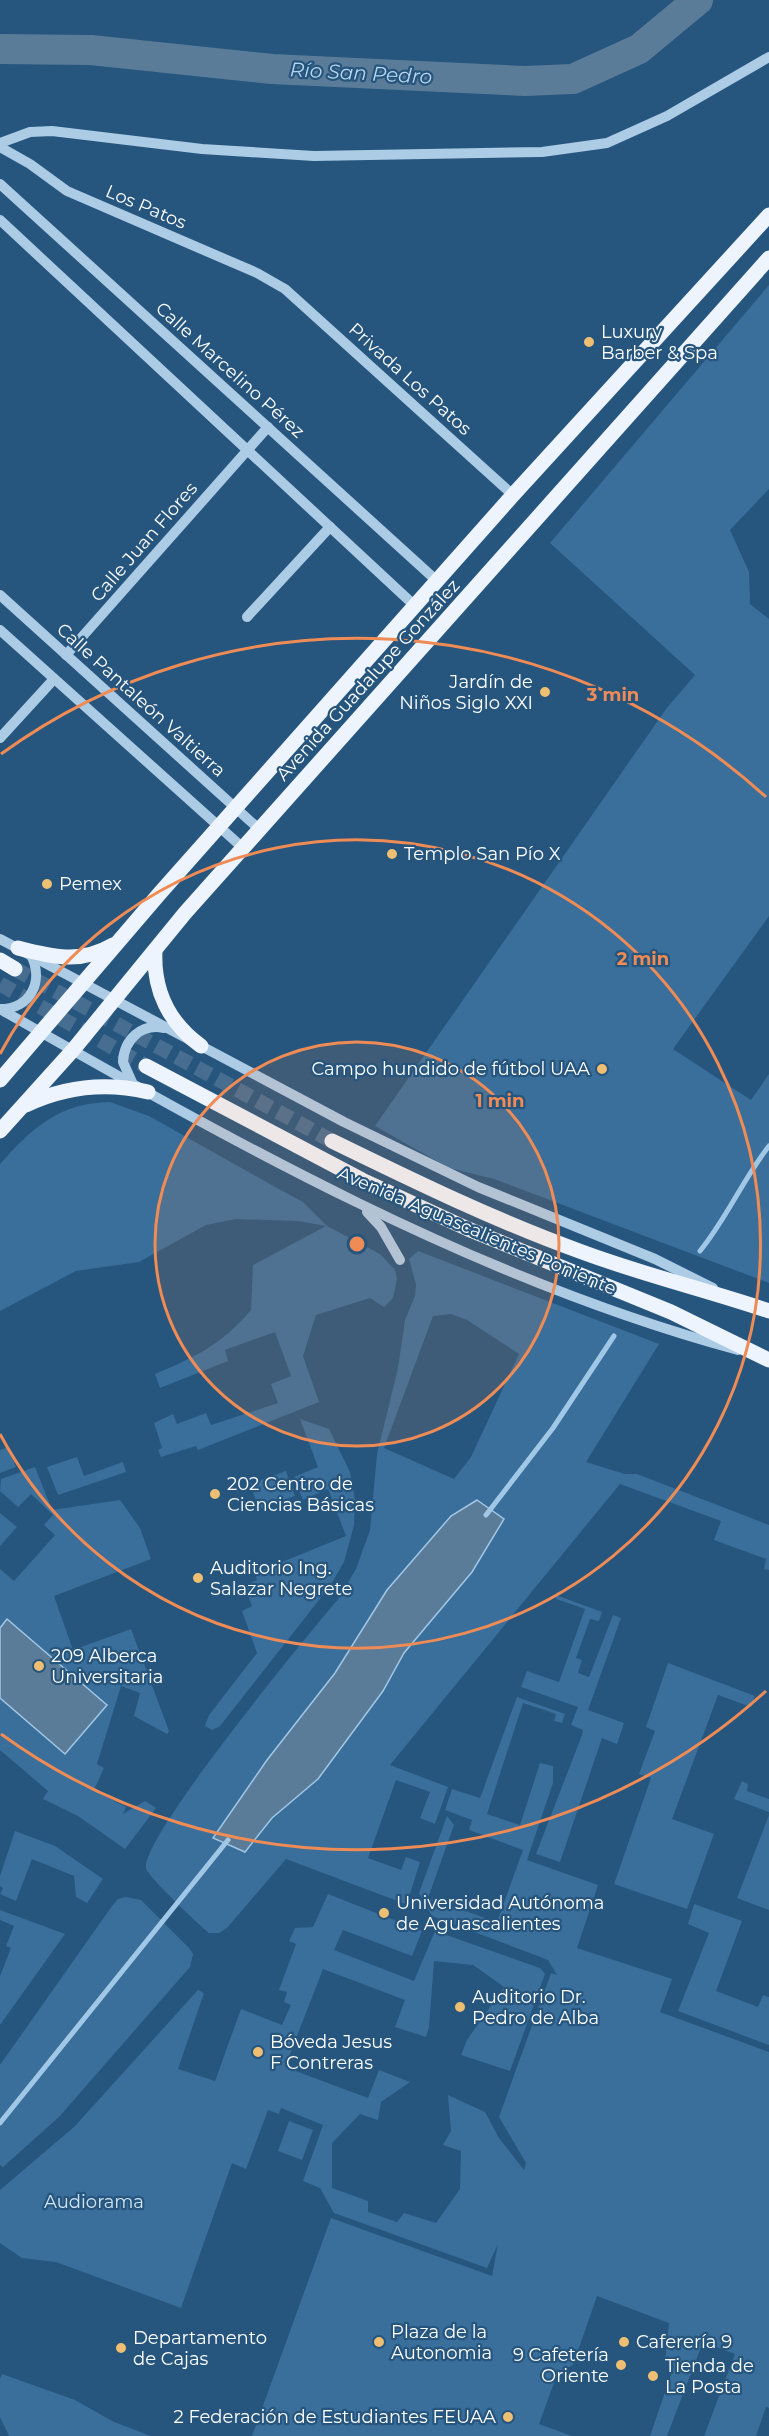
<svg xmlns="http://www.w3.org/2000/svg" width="769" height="2436" viewBox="0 0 769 2436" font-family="Montserrat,sans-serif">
	<rect width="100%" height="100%" fill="#26557e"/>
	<g fill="#3a6f9b" fill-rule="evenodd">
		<polygon points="769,285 769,489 730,530 749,572 750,604 769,619 769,916 673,1049 751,1100 769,1074 769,1283 494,1179 449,1168 375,1126 666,709 695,675 550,543"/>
		<path d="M110,1102l39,14 128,72 26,14 24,24 53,28 15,16 2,9 -4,19 -9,9 -14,-9 -54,17 -13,41 16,46 -121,48 -2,-4 -35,11 -3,-7 4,-2 -8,-25 19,-9 4,10 29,-11 5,12 67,-22 -7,-19 20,-8 -16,-44 -50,18 3,11 -68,27 -5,-14c41,-17 67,-30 96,-64l2,-45 73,-39 -28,-5 -62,-2 -30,6 -67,37 -63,9 -76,40v-147c32,-36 59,-61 110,-62z"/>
		<path d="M418,1251l241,93 -73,118 39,12h12l132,51v45l-5,-1 2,-10 -52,-19 7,-19 -101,-37 -230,281 58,22 -13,37 -15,-6 10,-26 -34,-12 -28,78 33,12 5,-13 14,5 -11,35 7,11 -130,-49 -59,69 -8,5h-10c-10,-8 -61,-56 -63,-65 -5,-31 164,-236 193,-270l17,-29 14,-39 7,-76 21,-86 7,-48 10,-24 1,-12 -7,-25zM451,1314l16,6 52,34 -48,103 -17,22 -70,-31 49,-132zM451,1516l53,3 -32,53 -68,81 -21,38 -65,88 -46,39 -27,34 -32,-14 54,-78 68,-87 52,-83z"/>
		<polygon points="300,1419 329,1429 350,1472 355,1500 354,1525 344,1562 330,1586 220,1726 212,1730 205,1726 209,1715 257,1653 242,1611 252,1606 244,1585 257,1580 255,1573 346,1536 328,1489 303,1500 294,1477 318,1467"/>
		<polygon points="8,1447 16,1467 0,1473 0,1450"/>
		<polygon points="77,1457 84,1476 123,1462 126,1472 58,1495 47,1467"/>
		<polygon points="35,1467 52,1510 120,1500 140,1528 151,1559 54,1596 73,1650 131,1629 169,1731 167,1734 134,1716 140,1693 121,1686 97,1764 104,1768 94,1790 126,1807 123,1814 145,1801 156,1808 125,1849 78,1816 43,1799 48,1791 0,1750 0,1569 14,1581 55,1535 44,1525 53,1515 31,1494 18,1507 0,1491 1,1479"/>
		<polygon points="286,1471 295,1496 259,1509 250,1484"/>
		<polygon points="0,1513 17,1527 0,1546"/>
		<polygon points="556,1595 602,1612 599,1621 590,1619 576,1658 582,1660 578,1673 589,1677 613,1615 621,1618 588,1710 624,1723 617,1744 602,1738 560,1862 536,1854 582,1735 583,1730 571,1725 578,1707 521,1687 527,1671 559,1682 585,1609 556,1599"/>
		<polygon points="668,1663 755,1696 751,1707 718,1695 672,1819 714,1834 687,1909 614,1884 651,1778 639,1774 655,1731 646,1727"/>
		<polygon points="517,1697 565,1714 562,1723 554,1721 556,1714 523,1703 487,1814 520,1825 540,1763 553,1766 553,1783 527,1860 598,1885 577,1948 672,1979 660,2012 769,2052 769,2408 766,2407 756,2436 704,2436 735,2354 703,2342 667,2436 650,2436 674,2366 665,2362 669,2323 597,2296 573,2365 558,2372 539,2424 572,2436 252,2436 331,2218 492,2276 498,2244 487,2268 334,2213 320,2188 303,2181 323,2125 281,2108 279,2114 268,2110 246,2169 232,2163 181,2308 56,2262 22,2258 0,2243 0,2190 74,2127 198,1990 204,1993 178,2069 215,2081 241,2009 282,2025 291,2005 284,2002 287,1992 279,1990 296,1944 289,1941 295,1928 313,1927 328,1894 422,1931 412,1956 343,1930 334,1950 414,1981 435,1931 540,1968 545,1974 510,2071 461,2055 467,2040 504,1987 473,1965 434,1961 429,2027 426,2037 395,2027 405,2000 323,1969 285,2067 368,2098 379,2070 410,2082 381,2102 378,2120 360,2114 332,2143 332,2188 368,2201 368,2212 397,2222 404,2213 436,2223 460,2189 461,2151 443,2145 451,2131 448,2095 485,2112 499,2138 524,2170 526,2163 499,2117 551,1973 557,1975 548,1960 432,1916 419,1893 447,1816 454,1825 428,1898 497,1922 523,1850 469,1830 472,1820 445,1810 452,1789 480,1798"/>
		<polygon points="742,1781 748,1784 747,1791 769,1799 769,1812 734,1799"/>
		<polygon points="769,1815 769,1910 737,1898"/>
		<polygon points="15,1831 55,1846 103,1879 87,1903 76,1897 74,1876 32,1859 16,1901 0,1894 3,1888 0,1886 0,1876"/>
		<polygon points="126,1897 141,1900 189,1948 193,1954 190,1967 59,2117 3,2167 0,2165 0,2065 112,1906 118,1899"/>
		<polygon points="694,1904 742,1921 716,1991 758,2007 763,1995 769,1997 769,2045 678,2011 709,1933 688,1924"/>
		<polygon points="0,1910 65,1934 0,2025 0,1976 11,1948 6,1946 14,1926 0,1920"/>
		<polygon points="289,2121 313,2130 302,2160 278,2151"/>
		<polygon points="2,2374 75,2400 114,2422 151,2436 9,2436 0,2417 0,2379"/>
	</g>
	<g fill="#5b7c99" stroke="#a1c7e6" stroke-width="1.5">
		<polygon points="477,1500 504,1519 472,1572 404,1653 383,1691 318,1779 272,1818 245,1852 213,1838 267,1760 335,1673 387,1590 451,1516"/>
		<polygon points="7,1619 107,1705 65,1754 0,1698 0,1628"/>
	</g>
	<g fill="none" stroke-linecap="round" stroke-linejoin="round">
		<g stroke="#a1c7e6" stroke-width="5">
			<path d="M700,1251c27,-33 43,-72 69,-105"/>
			<polyline points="486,1515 553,1428 614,1336"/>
			<polyline points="0,2123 228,1840"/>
		</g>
		<polyline stroke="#5b7c99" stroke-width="30" points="0,49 91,50 272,69 525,81 573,79 639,49 698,0"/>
		<g stroke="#476e91" stroke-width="15" stroke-dasharray="15 8" stroke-linecap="butt">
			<polyline points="15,969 332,1141"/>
			<polyline points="0,984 146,1066"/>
		</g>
		<g stroke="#accbe5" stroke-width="10">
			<polyline points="0,143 30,132 52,131 202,149 314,156 542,152 607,143 667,116 769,57"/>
			<polyline points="0,147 30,164 67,191 257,273 285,289 513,495"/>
			<polyline points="0,184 437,581"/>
			<polyline points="0,220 415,606"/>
			<polyline points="0,595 260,830"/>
			<polyline points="247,617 330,527"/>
			<polyline points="0,630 243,848"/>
			<polyline points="66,655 268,427"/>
			<polyline points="0,738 54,679"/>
			<polyline points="0,939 344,1122 478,1187 655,1259 713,1288"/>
			<path d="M0,1009c235,134 475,270 738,341"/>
			<path d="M0,1009c31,0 44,-28 31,-54"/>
			<path d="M132,1082l-9,-20c1,-22 18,-39 41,-34"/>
			<polyline points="367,1212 381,1227 400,1260"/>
		</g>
		<g stroke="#edf4fd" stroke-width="15">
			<path d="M18,948c34,9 63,16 95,-3"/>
			<path d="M155,950c-2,40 14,73 46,96"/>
			<polyline points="0,960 15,969"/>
			<polyline points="146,1066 362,1180 468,1229 671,1312 769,1360"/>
			<polyline points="0,1080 160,893 513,495 769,215"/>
			<path d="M26,1105c40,-19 80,-23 122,-13"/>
			<polyline points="0,1131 73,1050 185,913 769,258"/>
			<path d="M332,1141c82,40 164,80 250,111 62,23 125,38 187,59"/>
		</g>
	</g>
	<circle cx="357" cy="1244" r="202" fill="#ef8b55" fill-opacity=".12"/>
	<g fill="none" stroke="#ef8b55" stroke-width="3">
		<circle cx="357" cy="1244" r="202"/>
		<path d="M0 1054A404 404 0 1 1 0 1434"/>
		<path d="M766 1691A606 606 0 0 1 1 1734M1 754A606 606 0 0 1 766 797"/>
	</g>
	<g fill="#eebe72" stroke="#26557e" stroke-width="2">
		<circle cx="589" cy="342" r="6"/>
		<circle cx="545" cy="692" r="6"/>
		<circle cx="392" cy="854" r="6"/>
		<circle cx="47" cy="884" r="6"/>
		<circle cx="602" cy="1069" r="6"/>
		<circle cx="215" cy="1494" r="6"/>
		<circle cx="198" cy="1578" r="6"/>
		<circle cx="39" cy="1666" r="6"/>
		<circle cx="384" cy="1913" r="6"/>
		<circle cx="460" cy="2007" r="6"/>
		<circle cx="258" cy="2052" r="6"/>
		<circle cx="379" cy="2342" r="6"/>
		<circle cx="624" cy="2342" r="6"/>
		<circle cx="121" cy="2348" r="6"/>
		<circle cx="621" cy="2365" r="6"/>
		<circle cx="653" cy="2376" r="6"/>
		<circle cx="508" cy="2417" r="6"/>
	</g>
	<g text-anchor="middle" stroke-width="4.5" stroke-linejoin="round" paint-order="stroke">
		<g font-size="18" fill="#fff" stroke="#26557e">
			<text transform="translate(146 207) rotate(23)" y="6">Los Patos</text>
			<text transform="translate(230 370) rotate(42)" y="6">Calle Marcelino Pérez</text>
			<text transform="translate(410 379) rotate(42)" y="6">Privada Los Patos</text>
			<text transform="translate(144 542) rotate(-49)" y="6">Calle Juan Flores</text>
			<text transform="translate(368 680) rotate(-48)" y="6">Avenida Guadalupe González</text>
			<text transform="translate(141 700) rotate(42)" y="6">Calle Pantaleón Valtierra</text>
			<text transform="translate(477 1231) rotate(23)" y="6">Avenida Aguascalientes Poniente</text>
		</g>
		<g font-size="18" fill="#fff" stroke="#26557e" text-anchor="start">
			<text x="601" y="338">Luxury<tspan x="601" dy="21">Barber &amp; Spa</tspan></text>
			<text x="533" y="688" text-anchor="end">Jardín de<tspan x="533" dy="21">Niños Siglo XXI</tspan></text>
			<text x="404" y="860">Templo San Pío X</text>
			<text x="59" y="890">Pemex</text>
			<text x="590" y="1075" text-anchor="end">Campo hundido de fútbol UAA</text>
			<text x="227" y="1490">202 Centro de<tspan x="227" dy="21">Ciencias Básicas</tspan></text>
			<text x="210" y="1574">Auditorio Ing.<tspan x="210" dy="21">Salazar Negrete</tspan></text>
			<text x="51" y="1662">209 Alberca<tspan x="51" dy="21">Universitaria</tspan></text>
			<text x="396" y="1909">Universidad Autónoma<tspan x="396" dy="21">de Aguascalientes</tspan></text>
			<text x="472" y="2003">Auditorio Dr.<tspan x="472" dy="21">Pedro de Alba</tspan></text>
			<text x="270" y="2048">Bóveda Jesus<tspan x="270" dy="21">F Contreras</tspan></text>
			<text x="391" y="2338">Plaza de la<tspan x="391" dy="21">Autonomia</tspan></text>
			<text x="133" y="2344">Departamento<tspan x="133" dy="21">de Cajas</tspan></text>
			<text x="636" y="2348">Caferería 9</text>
			<text x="609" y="2361" text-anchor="end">9 Cafetería<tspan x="609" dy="21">Oriente</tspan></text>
			<text x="665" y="2372">Tienda de<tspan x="665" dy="21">La Posta</tspan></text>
			<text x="496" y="2423" text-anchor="end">2 Federación de Estudiantes FEUAA</text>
		</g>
		<g font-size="18" fill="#cfe4f4" stroke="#26557e">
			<text x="94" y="2208">Audiorama</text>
		</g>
		<g font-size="20" font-style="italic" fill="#b7d5ed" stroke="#26557e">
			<text transform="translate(361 73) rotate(3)" y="7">Río San Pedro</text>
		</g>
	</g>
	<circle cx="357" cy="1244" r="9" fill="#ef8b55" stroke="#26557e" stroke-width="3"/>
	<g font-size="18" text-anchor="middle" font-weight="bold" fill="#ef8b55" stroke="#26557e" stroke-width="4.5" stroke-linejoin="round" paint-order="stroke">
		<text x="613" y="701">3 min</text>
		<text x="643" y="965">2 min</text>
		<text x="500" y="1107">1 min</text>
	</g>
</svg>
